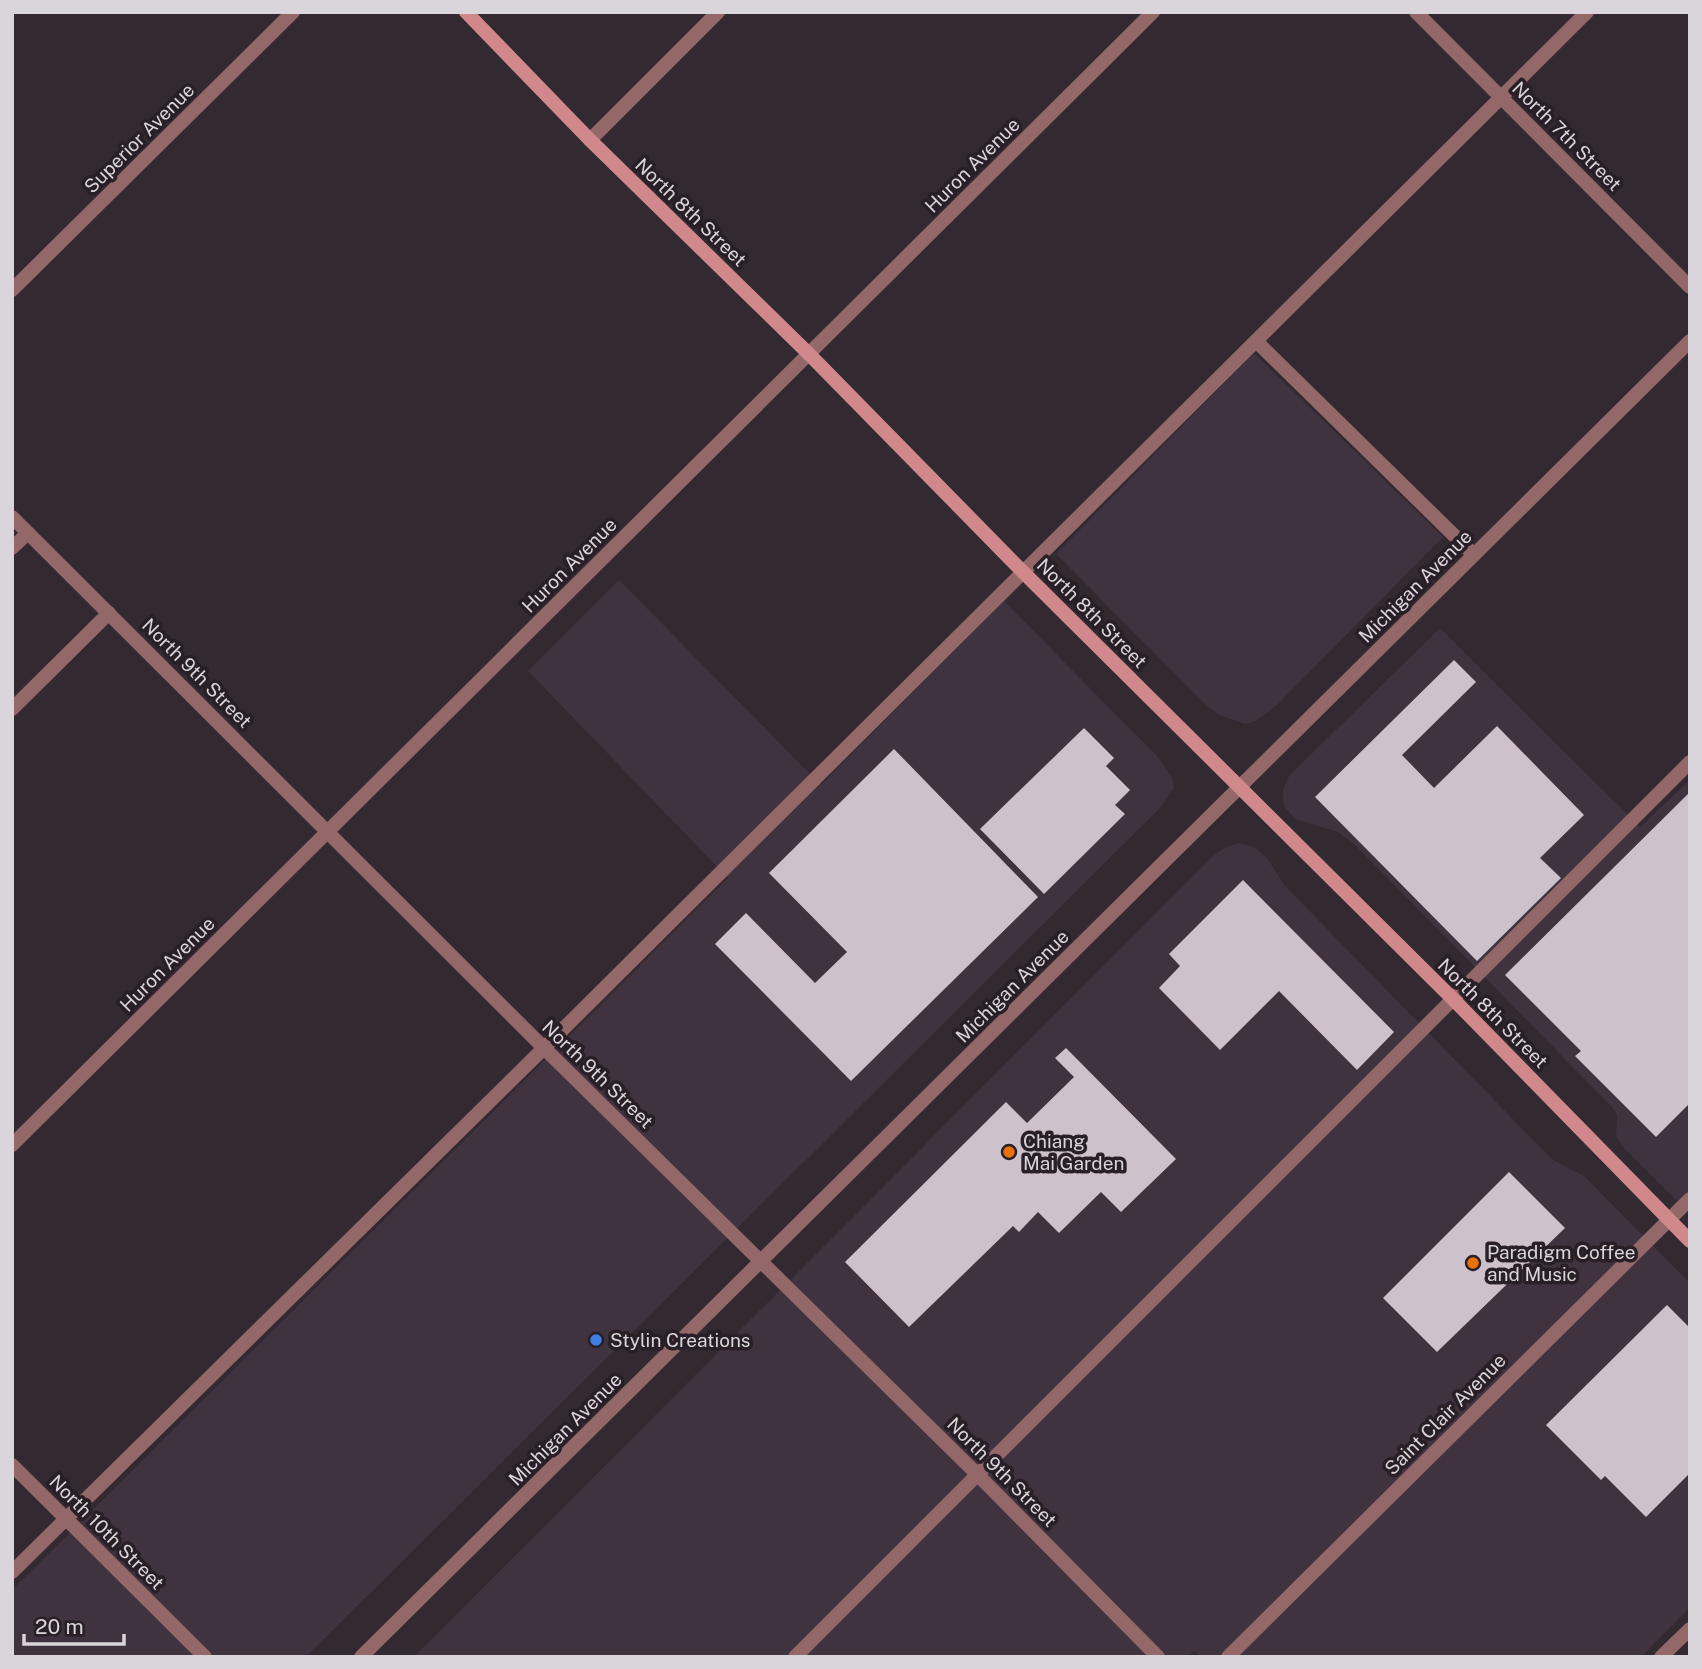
<svg xmlns="http://www.w3.org/2000/svg" width="1702" height="1669" viewBox="0 0 1702 1669" font-family="'Public Sans',sans-serif">
	<rect width="100%" height="100%" fill="#322931"/>
	<g fill="#3f333f">
		<polygon points="1254,353 1443,537 1277,705 1256,721 1245,724 1219,715 1207,706 1056,554"/>
		<polygon points="619,580 821,785 1004,601 1156,755 1172,777 1174,788 1162,806 306,1657 12,1657 12,1590 728,878 528,671"/>
		<polygon points="1440,628 1640,827 1690,780 1690,1214 1622,1146 1616,1136 1617,1115 1612,1107 1354,844 1338,832 1295,819 1284,806 1283,790 1289,776"/>
		<polygon points="1239,843 1254,847 1267,858 1285,886 1553,1160 1584,1176 1690,1283 1690,1608 1641,1657 1201,1657 1194,1651 1188,1657 414,1657 1213,856 1226,847"/>
	</g>
	<g fill="#cdc1cc">
		<polygon points="1454,660 1476,682 1402,755 1434,788 1497,726 1584,815 1540,858 1561,878 1477,961 1315,797"/>
		<polygon points="1084,728 1114,758 1106,766 1130,790 1115,805 1125,814 1044,894 980,829"/>
		<polygon points="894,749 1038,897 851,1081 715,944 746,913 815,983 847,952 769,873"/>
		<polygon points="1690,792 1690,1103 1656,1137 1575,1056 1581,1051 1505,975"/>
		<polygon points="1243,880 1394,1032 1357,1070 1279,991 1220,1050 1159,988 1180,966 1169,954"/>
		<polygon points="1066,1048 1176,1159 1121,1212 1101,1192 1059,1233 1038,1212 1019,1232 1013,1226 909,1327 845,1262 1006,1102 1027,1123 1074,1077 1055,1058"/>
		<polygon points="1509,1172 1565,1228 1437,1352 1383,1298"/>
		<polygon points="1667,1305 1690,1328 1690,1473 1646,1517 1605,1476 1601,1480 1546,1425"/>
	</g>
	<g fill="none" stroke-linecap="round" stroke-linejoin="round">
		<g stroke="#946769" stroke-width="14">
			<polyline points="590,140 718,12"/>
			<polyline points="1256,341 1474,555"/>
			<polyline points="12,548 28,533"/>
			<polyline points="12,709 109,613"/>
			<polyline points="12,1572 544,1048 1587,12"/>
			<polyline points="795,1657 1690,762"/>
			<polyline points="1661,1657 1690,1629"/>
		</g>
		<g stroke="#946769" stroke-width="14">
			<polyline points="1416,12 1690,287"/>
			<polyline points="12,517 544,1048 978,1475 1158,1657"/>
			<polyline points="12,1145 1153,12"/>
			<polyline points="12,1465 205,1657"/>
			<polyline points="1228,1657 1690,1199"/>
		</g>
		<g stroke="#946769" stroke-width="14">
			<polyline points="12,290 293,12"/>
			<polyline points="361,1657 1690,341"/>
		</g>
		<polyline stroke="#d0888a" stroke-width="14" points="466,12 590,140 809,354 1023,572 1454,1000 1690,1241"/>
	</g>
	<g fill="#e8710a" stroke="#281f27" stroke-width="2.5">
		<circle cx="1009" cy="1152" r="7"/>
		<circle cx="1473" cy="1263" r="7"/>
	</g>
	<circle fill="#3f7fe0" stroke="#281f27" stroke-width="2.5" cx="596" cy="1340" r="7"/>
	<g text-anchor="middle" stroke-width="7" stroke-linejoin="round" paint-order="stroke">
		<g font-size="19" fill="#dad5da" stroke="#281f27">
			<text transform="translate(1567 136) rotate(45)" y="7">North 7th Street</text>
			<text transform="translate(139 138) rotate(-45)" y="7">Superior Avenue</text>
			<text transform="translate(972 165) rotate(-45)" y="7">Huron Avenue</text>
			<text transform="translate(691 212) rotate(44)" y="7">North 8th Street</text>
			<text transform="translate(569 565) rotate(-45)" y="7">Huron Avenue</text>
			<text transform="translate(1415 586) rotate(-45)" y="7">Michigan Avenue</text>
			<text transform="translate(1092 613) rotate(45)" y="7">North 8th Street</text>
			<text transform="translate(197 673) rotate(45)" y="7">North 9th Street</text>
			<text transform="translate(167 964) rotate(-45)" y="7">Huron Avenue</text>
			<text transform="translate(1012 986) rotate(-45)" y="7">Michigan Avenue</text>
			<text transform="translate(1493 1013) rotate(45)" y="7">North 8th Street</text>
			<text transform="translate(598 1074) rotate(44)" y="7">North 9th Street</text>
			<text transform="translate(1445 1414) rotate(-45)" y="7">Saint Clair Avenue</text>
			<text transform="translate(565 1429) rotate(-45)" y="7">Michigan Avenue</text>
			<text transform="translate(1002 1472) rotate(45)" y="7">North 9th Street</text>
			<text transform="translate(107 1532) rotate(45)" y="7">North 10th Street</text>
		</g>
		<g font-size="19" fill="#dad5da" stroke="#281f27" text-anchor="start">
			<text x="1023" y="1148">Chiang<tspan x="1023" dy="22">Mai Garden</tspan></text>
			<text x="1487" y="1259">Paradigm Coffee<tspan x="1487" dy="22">and Music</tspan></text>
			<text x="610" y="1347">Stylin Creations</text>
		</g>
	</g>
	<rect width="1702" height="1669" fill="none" stroke="#dad5da" stroke-width="28"/>
	<path d="M24 1634v10h100v-10" fill="none" stroke="#dad5da" stroke-width="3.5"/>
	<text x="35" y="1634" font-size="21" fill="#dad5da" stroke="#281f27" stroke-width="5" paint-order="stroke">20 m</text>
</svg>
